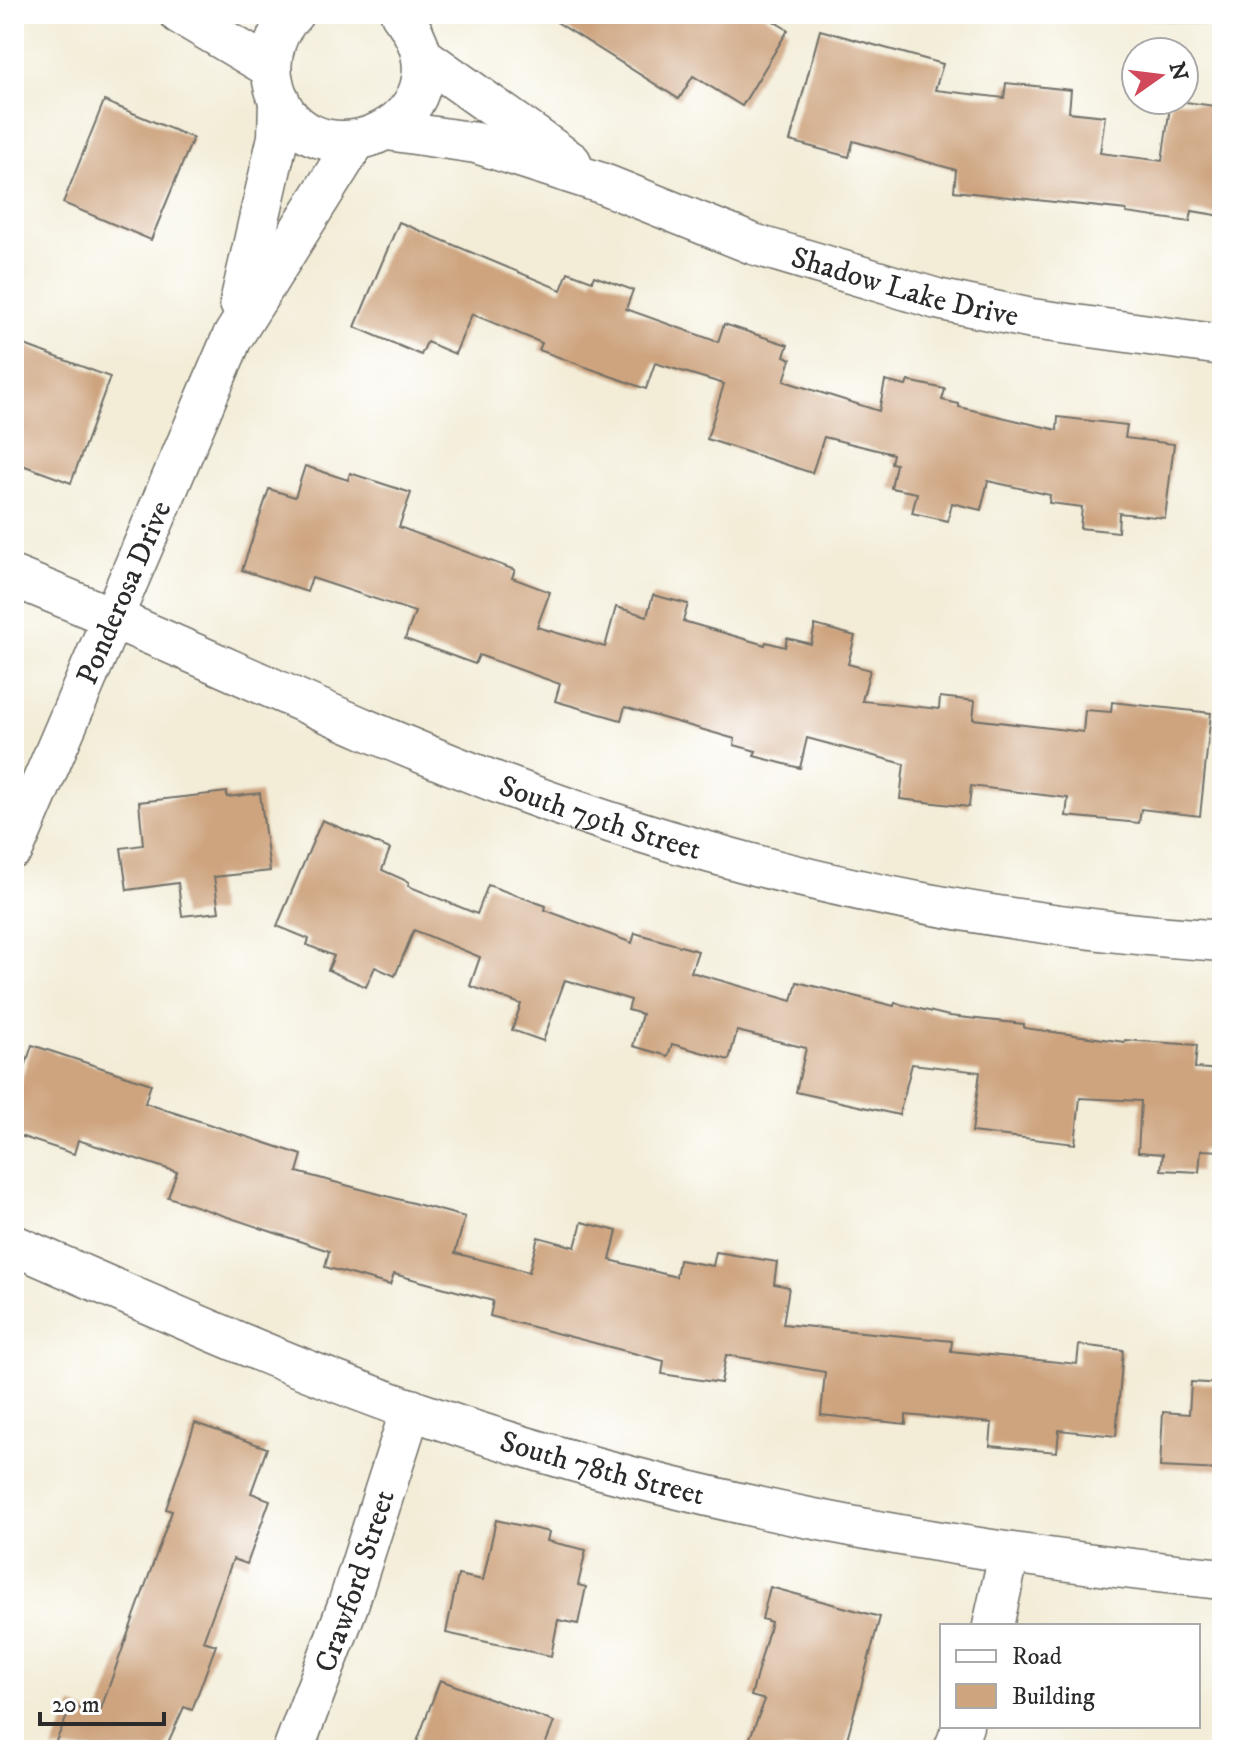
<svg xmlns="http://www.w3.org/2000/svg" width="1236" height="1764" viewBox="0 0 1236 1764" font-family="'IM FELL DW Pica',serif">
	<defs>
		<pattern id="park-dots" width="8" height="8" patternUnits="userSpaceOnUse" patternTransform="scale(2)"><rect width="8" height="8" fill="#aebd60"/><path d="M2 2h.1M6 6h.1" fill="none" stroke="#8e9a4f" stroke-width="1.8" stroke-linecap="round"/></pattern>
	</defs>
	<rect width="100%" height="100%" fill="#fff"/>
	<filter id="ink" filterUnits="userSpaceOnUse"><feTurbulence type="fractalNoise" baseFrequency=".0125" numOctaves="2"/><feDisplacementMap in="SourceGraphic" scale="16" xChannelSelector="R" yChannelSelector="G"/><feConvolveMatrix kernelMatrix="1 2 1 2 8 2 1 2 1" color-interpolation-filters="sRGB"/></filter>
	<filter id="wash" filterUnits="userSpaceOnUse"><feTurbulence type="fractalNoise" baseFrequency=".006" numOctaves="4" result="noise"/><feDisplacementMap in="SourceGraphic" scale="32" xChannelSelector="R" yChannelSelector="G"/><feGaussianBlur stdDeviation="1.8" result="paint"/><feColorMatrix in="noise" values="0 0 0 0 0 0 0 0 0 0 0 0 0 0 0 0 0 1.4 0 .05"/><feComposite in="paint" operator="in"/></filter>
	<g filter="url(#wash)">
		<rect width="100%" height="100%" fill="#f3edd8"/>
		<polygon fill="url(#park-dots)" stroke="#6c7446" stroke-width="2" points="1126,14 1222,14 1222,26 1135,16"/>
		<g id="blocks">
			<g fill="#cea47f">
				<polygon points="544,14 762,14 788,30 742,106 693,76 679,99"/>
				<polygon points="820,30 943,64 935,90 1004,98 1006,83 1071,90 1069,112 1105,116 1100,153 1162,161 1171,100 1222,107 1222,216 1192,211 1190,222 1126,213 1126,210 954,191 956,170 853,141 849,157 790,141"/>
				<polygon points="104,101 193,138 151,240 63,203"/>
				<polygon points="399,222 561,290 568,272 592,281 594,276 633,290 626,309 718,342 724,324 788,345 784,356 791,359 784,381 879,411 885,381 906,386 908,381 945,389 942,400 959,404 959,407 1057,430 1058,417 1127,425 1125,438 1174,444 1165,518 1119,513 1118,532 1080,528 1082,507 1049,503 1050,495 988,481 981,510 952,503 948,521 912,513 917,493 891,488 896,464 891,463 893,454 824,437 812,473 707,439 724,384 655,363 646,389 539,350 542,343 472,314 455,354 427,342 421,355 355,327"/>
				<polygon points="14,341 110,377 71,483 14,462"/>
				<polygon points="305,466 348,480 350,473 411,493 399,527 515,570 512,578 550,592 537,627 605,647 616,607 647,616 653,595 688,604 683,621 765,645 766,642 785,647 787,638 811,644 815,625 855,636 848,664 870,670 862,701 939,709 940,697 975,701 973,719 1083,732 1085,710 1111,712 1112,702 1211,713 1200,816 1141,809 1139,823 1066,816 1068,798 971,786 969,807 900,799 904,764 807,738 800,768 754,756 756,751 734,745 735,739 625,707 621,720 555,701 560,684 479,655 475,664 405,639 415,612 312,578 307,592 242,570 269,489 295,497"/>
				<polygon points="227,792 227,797 260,793 270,871 214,877 219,912 182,916 178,883 127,890 121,848 143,845 139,802"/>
				<polygon points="322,820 390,849 382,870 409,882 408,886 477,914 488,885 546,906 545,910 632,943 635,933 698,951 691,972 792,1001 797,982 894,1006 895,1003 949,1016 1024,1024 1024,1028 1125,1042 1125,1040 1197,1045 1195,1068 1222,1070 1222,1151 1201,1150 1199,1172 1161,1170 1163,1154 1138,1152 1141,1101 1080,1098 1075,1144 972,1132 980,1072 912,1064 899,1115 796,1092 806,1048 737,1031 729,1060 672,1044 668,1056 633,1046 642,1014 628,1010 631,1000 565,980 543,1041 512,1030 521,1004 470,986 480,957 414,930 395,976 375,967 366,987 328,970 334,956 307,945 309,939 277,926"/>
				<polygon points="32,1045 151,1084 145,1103 302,1155 297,1172 465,1217 455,1253 529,1272 538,1237 575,1247 582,1222 617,1231 610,1260 676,1277 679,1260 713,1266 716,1252 777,1262 774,1284 789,1287 783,1324 952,1341 951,1351 1077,1364 1079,1345 1123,1350 1116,1436 1059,1430 1057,1452 990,1446 992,1423 906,1415 906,1424 821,1415 825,1372 726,1355 721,1383 662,1374 664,1361 490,1316 493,1301 394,1274 390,1285 325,1267 329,1251 168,1197 177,1172 78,1140 74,1154 14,1134 14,1102"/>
				<polygon points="1191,1382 1222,1384 1222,1470 1160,1467 1163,1412 1189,1414"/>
				<polygon points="195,1423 267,1448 251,1493 270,1500 247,1564 233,1559 203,1641 216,1645 192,1710 184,1707 166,1747 172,1750 52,1750 72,1705 98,1717 172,1511 166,1509"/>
				<polygon points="496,1520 549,1532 547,1541 586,1550 578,1585 586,1587 578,1624 558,1620 551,1656 446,1633 458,1575 483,1580"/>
				<polygon points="770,1587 880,1617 844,1750 745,1750 765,1700 751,1696 771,1622 762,1619"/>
				<polygon points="440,1680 554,1722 543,1750 414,1750"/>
			</g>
		</g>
	</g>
	<g filter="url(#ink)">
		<use href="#blocks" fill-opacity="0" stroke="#716f68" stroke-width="2"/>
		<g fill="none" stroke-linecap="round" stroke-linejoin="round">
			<defs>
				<g id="minor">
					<polyline points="180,14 271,68"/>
					<path d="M293,14c-16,16 -24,40 -21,62 20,126 215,49 129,-62"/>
					<polyline points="422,56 571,162"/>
					<path id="s1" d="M388,130l88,13 125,40 152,61 184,55 95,20 190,26"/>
					<polyline points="240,303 278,137 279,99"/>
					<path id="s2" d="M14,577c164,65 322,145 487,207 232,87 474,141 721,157"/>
					<path id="s3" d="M14,848l218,-510 123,-196"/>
					<path id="s4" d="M14,1245c131,57 263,117 398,165 265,93 531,140 810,169"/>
					<polyline points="993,1626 1009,1554"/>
					<path id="s5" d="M293,1750l55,-145 63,-196"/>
					<polyline points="954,1750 963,1726"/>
				</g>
			</defs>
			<use href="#minor" stroke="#716f68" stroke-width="43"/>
			<use href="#minor" stroke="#fff" stroke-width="40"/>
		</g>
	</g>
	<g text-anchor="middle" stroke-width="6" stroke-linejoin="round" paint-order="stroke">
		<g font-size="30" fill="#2b2b2b" stroke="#fff">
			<text dy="10" stroke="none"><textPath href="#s1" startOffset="542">Shadow Lake Drive</textPath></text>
			<text dy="10" stroke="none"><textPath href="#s3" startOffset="278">Ponderosa Drive</textPath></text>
			<text dy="10" stroke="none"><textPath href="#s2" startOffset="634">South 79th Street</textPath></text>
			<text dy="10" stroke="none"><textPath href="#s4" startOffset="630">South 78th Street</textPath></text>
			<text dy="10" stroke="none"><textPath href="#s5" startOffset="180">Crawford Street</textPath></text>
		</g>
	</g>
	<rect width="1236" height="1764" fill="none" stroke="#fff" stroke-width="48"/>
	<rect x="940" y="1624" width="260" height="104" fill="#ffffff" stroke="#aaaaaa" stroke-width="2"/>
	<rect x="956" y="1650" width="40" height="12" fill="#ffffff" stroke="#aaaaaa" stroke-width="2"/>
	<text x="1012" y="1664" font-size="24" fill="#2b2b2b">Road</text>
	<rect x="956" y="1684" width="40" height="24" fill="#cea47f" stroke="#aaaaaa" stroke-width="2"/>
	<text x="1012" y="1704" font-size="24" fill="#2b2b2b">Building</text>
	<g transform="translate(1160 76) rotate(76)"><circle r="38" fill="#ffffff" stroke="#aaaaaa" stroke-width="2"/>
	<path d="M0-6L14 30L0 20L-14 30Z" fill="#d1495b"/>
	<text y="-12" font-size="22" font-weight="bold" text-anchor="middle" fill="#2b2b2b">N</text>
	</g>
	<path d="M40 1712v12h124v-12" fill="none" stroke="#2b2b2b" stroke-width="4"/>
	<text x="52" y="1712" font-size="24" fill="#2b2b2b" stroke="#ffffff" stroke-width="6" paint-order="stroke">20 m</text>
</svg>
